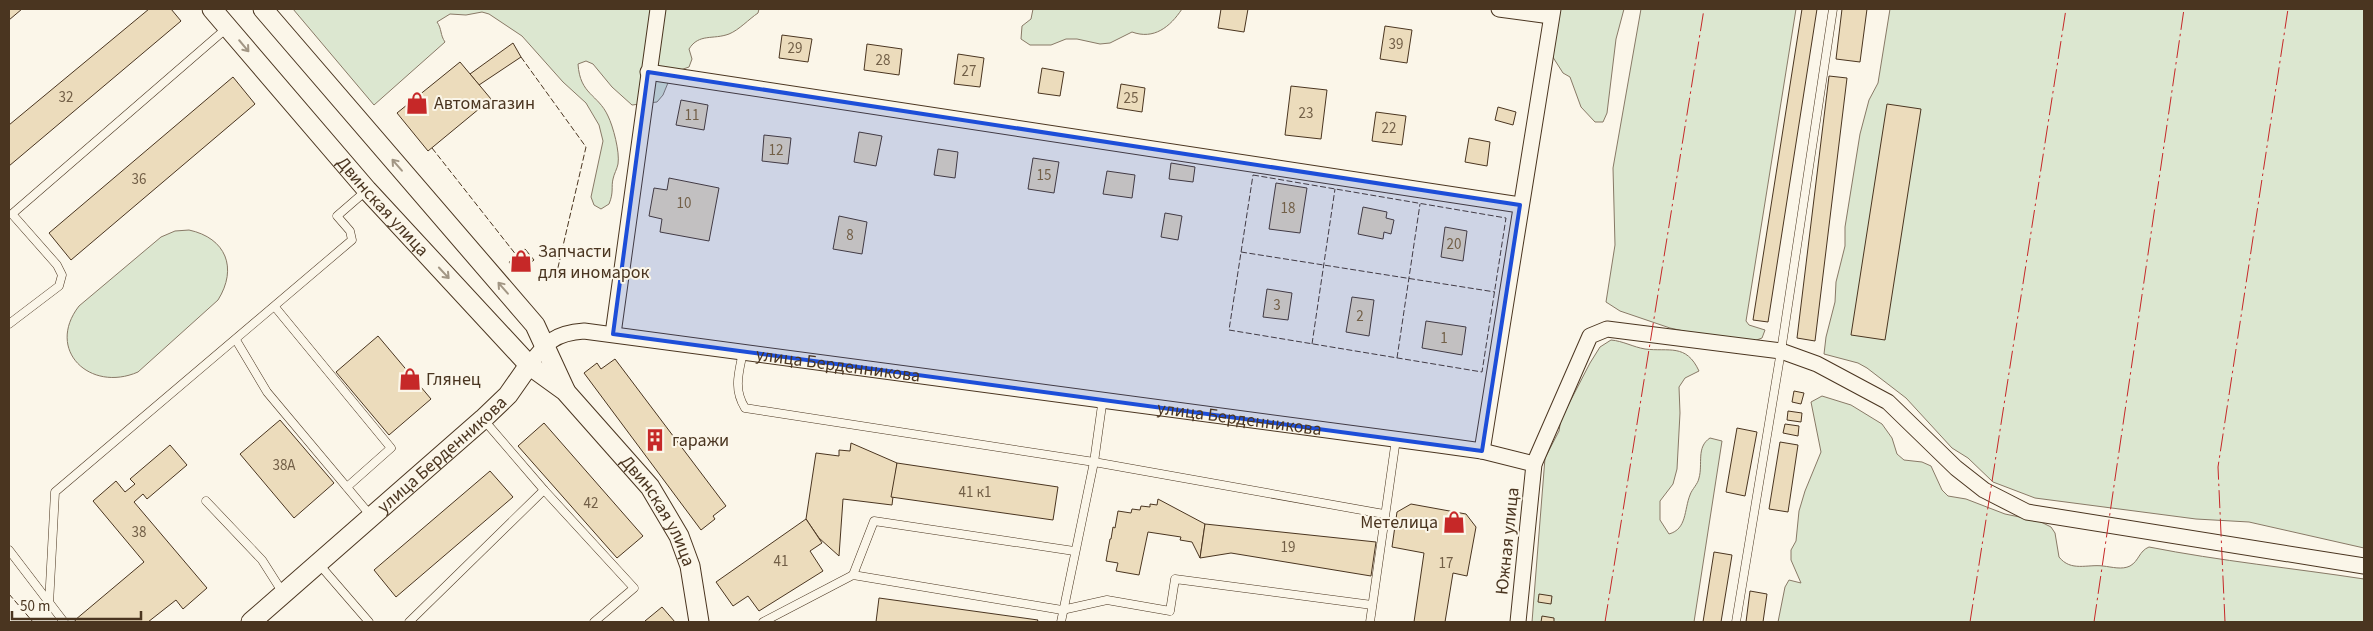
<svg xmlns="http://www.w3.org/2000/svg" width="2373" height="631" viewBox="0 0 2373 631" font-family="'Source Sans 3',sans-serif">
	<rect width="100%" height="100%" fill="#fbf6e9"/>
	<g fill="#dce7d0" stroke="#887966">
		<path d="M293,9h466l-1,4c-9,6 -19,17 -29,21 -16,6 -30,-1 -40,15l3,10 -3,8 -17,6 -9,22 -6,7 -25,3 -20,-18 -19,-23 -7,-3 -8,3c2,31 20,30 30,52 5,10 12,36 10,48 -1,5 -4,10 -5,15 -2,8 1,13 -4,25l-8,5 -7,-4 -3,-8 12,-56 -4,-16 -13,-22 -23,-21 -41,-46 -33,-22 -7,-2 -16,3 -16,-1 -13,8c5,7 3,13 8,20l-71,63z"/>
		<path d="M1033,9h149c-12,18 -28,31 -50,23l-22,11 -10,1 -23,-5h-11l-15,6h-21l-9,-6 1,-13 9,-7z"/>
		<polygon points="1535,9 1624,9 1616,39 1607,113 1603,122 1595,122 1581,107 1570,77 1563,73 1549,51 1543,25"/>
		<polygon points="1641,9 1796,9 1746,321 1749,325 1765,330 1762,338 1754,341 1697,334 1670,328 1620,311 1606,302 1615,245 1613,168"/>
		<polygon points="1890,9 2364,9 2364,548 2249,522 2196,519 2035,498 1993,482 1968,458 1952,448 1906,398 1867,368 1858,363 1824,354 1826,337 1835,302 1836,282 1845,246 1845,227 1860,134 1869,100 1878,83"/>
		<path d="M189,230c37,8 49,38 29,70l-80,72c-48,21 -93,-22 -59,-66l82,-69 14,-6z"/>
		<path d="M1611,340c12,1 22,7 34,9 24,3 41,-6 54,22l-14,7 -6,9 1,26 -3,56 -4,15 -13,17v19l9,14c18,-5 15,-24 21,-39 2,-6 8,-11 9,-17 4,-14 -3,-31 11,-40l12,3 -28,181h-162l13,-164 14,-27 2,-12 29,-56 10,-16z"/>
		<path d="M1822,396l29,9 31,19 10,14 5,16 7,6 18,2 9,4 11,24 6,6 18,3 39,15 34,7 12,6 4,6 4,24c12,15 28,7 44,9 9,1 19,4 27,0 9,-5 9,-15 19,-19 71,14 143,21 215,32v43h-586l7,-35 4,-7 12,3 -10,-23v-10l5,-9 3,-30 6,-20 16,-39 -10,-50z"/>
	</g>
	<g fill="#ecdcbc" stroke="#4a3520">
		<polygon points="9,9 22,9 9,20"/>
		<polygon points="149,9 171,9 181,21 9,166 9,125"/>
		<polygon points="1221,9 1248,9 1244,32 1218,28"/>
		<polygon points="1802,9 1817,9 1768,322 1753,320"/>
		<polygon points="1842,9 1867,9 1860,62 1836,59"/>
		<polygon points="1385,26 1412,30 1407,63 1380,59"/>
		<polygon points="782,35 812,39 808,62 779,58"/>
		<polygon points="513,43 521,57 479,85 470,74"/>
		<polygon points="867,44 902,49 899,75 864,70"/>
		<polygon points="958,54 984,58 980,87 954,84"/>
		<polygon points="460,62 491,99 428,151 397,113"/>
		<polygon points="1042,68 1064,72 1060,96 1038,93"/>
		<polygon points="1829,76 1847,78 1815,341 1797,338"/>
		<polygon points="233,77 255,104 71,260 49,233"/>
		<polygon points="1121,84 1145,88 1142,112 1117,108"/>
		<polygon points="1291,86 1327,90 1321,139 1285,135"/>
		<polygon points="681,100 708,105 704,130 676,125"/>
		<polygon points="1887,104 1921,109 1885,340 1851,335"/>
		<polygon points="1498,107 1516,112 1513,125 1495,120"/>
		<polygon points="1376,112 1406,116 1402,145 1372,141"/>
		<polygon points="859,132 882,136 876,166 854,162"/>
		<polygon points="764,135 791,138 788,164 762,161"/>
		<polygon points="1469,138 1490,142 1487,166 1465,162"/>
		<polygon points="938,149 958,152 955,178 934,175"/>
		<polygon points="1033,158 1059,162 1054,193 1028,189"/>
		<polygon points="1171,163 1195,167 1193,182 1169,179"/>
		<polygon points="1107,171 1135,175 1132,198 1103,194"/>
		<polygon points="669,178 719,188 709,241 660,232 662,219 649,216 654,188 667,190"/>
		<polygon points="1276,183 1307,188 1300,233 1269,229"/>
		<polygon points="1363,207 1387,212 1386,218 1394,220 1391,234 1384,232 1383,239 1358,234"/>
		<polygon points="1165,213 1182,216 1178,240 1161,237"/>
		<polygon points="839,216 867,222 862,254 833,249"/>
		<polygon points="1445,227 1467,231 1463,261 1441,257"/>
		<polygon points="525,249 534,260 518,273 509,262"/>
		<polygon points="1267,289 1292,293 1288,320 1263,317"/>
		<polygon points="1352,297 1374,300 1369,336 1346,332"/>
		<polygon points="1426,321 1466,327 1462,355 1422,348"/>
		<polygon points="378,336 431,399 389,435 336,372"/>
		<polygon points="615,359 726,506 713,516 715,519 701,530 584,373 597,363 601,369"/>
		<polygon points="1794,391 1804,393 1801,404 1792,402"/>
		<polygon points="1788,411 1802,413 1801,422 1787,420"/>
		<polygon points="280,420 334,483 294,518 240,454"/>
		<polygon points="544,423 643,536 617,558 518,446"/>
		<polygon points="1785,424 1799,426 1798,436 1783,433"/>
		<polygon points="1737,428 1757,432 1745,496 1726,492"/>
		<polygon points="1780,442 1798,445 1788,512 1769,509"/>
		<polygon points="851,443 897,463 892,505 843,499 839,556 819,538 806,519 816,453 839,456 839,450 850,451"/>
		<polygon points="170,445 187,465 147,499 143,494 134,502 207,588 183,609 176,600 148,622 76,622 75,620 144,562 93,501 116,481 125,492 135,484 130,479"/>
		<polygon points="897,463 1058,487 1053,520 891,497"/>
		<polygon points="490,471 513,497 396,597 374,570"/>
		<polygon points="1158,499 1205,524 1200,558 1192,542 1180,540 1181,537 1148,532 1139,575 1116,571 1118,563 1106,561 1110,539 1111,539 1113,527 1115,528 1118,511 1131,513 1132,509 1140,510 1141,506 1150,507 1150,504 1157,505"/>
		<polygon points="1411,504 1466,514 1476,527 1467,576 1453,573 1445,622 1414,622 1424,553 1392,547 1397,512"/>
		<polygon points="806,519 822,543 810,551 823,571 759,611 748,596 733,606 716,582"/>
		<polygon points="1205,524 1376,542 1371,576 1231,553 1200,558"/>
		<polygon points="1714,552 1732,555 1721,622 1703,622"/>
		<polygon points="1750,591 1767,594 1763,622 1746,622"/>
		<polygon points="1539,594 1552,596 1551,604 1538,602"/>
		<polygon points="879,598 1038,620 1037,622 876,622"/>
		<polygon points="662,607 675,622 644,622 645,621"/>
		<polygon points="1542,616 1554,618 1554,622 1541,622"/>
	</g>
	<g fill="none" stroke-linecap="round" stroke-linejoin="round">
		<defs>
			<g id="service">
				<polyline points="275,307 391,448 347,487"/>
				<polyline points="9,324 59,286 62,275 57,265 12,214 228,27"/>
				<polyline points="236,340 267,392 371,516"/>
				<path d="M743,352c-4,20 -10,37 2,56l349,54 290,52"/>
				<polyline points="483,419 544,490 634,588 594,622"/>
				<polyline points="206,501 262,560 283,593"/>
				<polyline points="9,550 64,622"/>
				<polyline points="318,563 369,622"/>
				<polyline points="853,575 874,521 1074,551"/>
				<polyline points="49,604 55,492 352,240 350,231 337,216 367,190"/>
				<polyline points="409,622 544,490"/>
				<polyline points="763,622 853,575 1062,610 1107,600 1170,611 1175,579 1372,605"/>
				<polyline points="1061,622 1094,462 1103,398"/>
				<polyline points="1370,622 1396,439"/>
				<polyline points="1736,622 1781,351 1833,9"/>
			</g>
			<g id="minor">
				<polyline points="1499,9 1551,16"/>
				<polyline points="648,72 1520,205"/>
				<polyline points="613,334 658,9"/>
				<path id="s1" d="M529,365c17,-22 25,-32 55,-34l855,114 43,6 52,13"/>
				<polyline points="1482,451 1553,9"/>
				<polyline points="1518,622 1534,464 1590,336 1607,329 1781,351 1817,364 1888,402 1956,468 1984,490 2027,512 2364,566"/>
			</g>
			<g id="tertiary">
				<path id="s2" d="M212,9l155,181 162,175 36,26 85,96 29,49 11,30 9,56"/>
				<polyline points="263,9 535,325 565,390"/>
				<path id="s3" d="M251,622l232,-203 25,-24 21,-30"/>
			</g>
		</defs>
		<use href="#service" stroke="#4a3520" stroke-width="9"/>
		<use href="#minor" stroke="#4a3520" stroke-width="17"/>
		<use href="#tertiary" stroke="#4a3520" stroke-width="21"/>
		<use href="#service" stroke="#fbf6e9" stroke-width="8"/>
		<use href="#minor" stroke="#fbf6e9" stroke-width="15"/>
		<use href="#tertiary" stroke="#fbf6e9" stroke-width="19"/>
		<g stroke="#4a3520" stroke-width="1" stroke-dasharray="6 2.5" stroke-linecap="butt">
			<polyline points="521,57 586,147 556,276"/>
			<polyline points="432,148 517,256"/>
			<polygon points="1253,175 1506,218 1482,372 1229,330"/>
			<polyline points="1241,252 1495,292"/>
			<polyline points="1312,344 1335,189"/>
			<polyline points="1397,358 1420,204"/>
			<polyline points="9,594 33,622"/>
		</g>
		<g stroke="#c62828" stroke-width="1" stroke-dasharray="18 4 2.5 4" stroke-linecap="butt">
			<polyline points="1605,622 1704,9"/>
			<polyline points="1970,622 2066,9"/>
			<polyline points="2094,622 2184,9"/>
			<polyline points="2225,622 2218,467 2288,9"/>
		</g>
	</g>
	<defs><path id="oneway-shaft" d="M-6 0H5M1.5-3L5.5 0L1.5 3" fill="none" stroke-width="1.6" stroke-linecap="round" stroke-linejoin="round" transform="scale(1.25)"/></defs>
	<g stroke="#a29684">
		<use href="#oneway-shaft" transform="translate(244 46) rotate(50)"/>
		<use href="#oneway-shaft" transform="translate(397 165) rotate(-131)"/>
		<use href="#oneway-shaft" transform="translate(444 273) rotate(47)"/>
		<use href="#oneway-shaft" transform="translate(503 288) rotate(-131)"/>
	</g>
	<path fill="#1d4ed8" fill-opacity="0.2" stroke="#1d4ed8" stroke-width="4" stroke-linejoin="round" d="M648,72l872,133 -38,246 -869,-117z"/>
	<defs>
		<symbol id="shop-bare" viewBox="-9 -9 18 18"><path d="M-5-2.5h2.3a2.7 3.5 0 0 1 5.4 0H5L5.5 6h-11ZM-1.5-2.5h3a1.5 2.3 0 0 0-3 0Z" fill="#c62828" stroke="#fbf6e9" stroke-width="2.5" paint-order="stroke"/></symbol>
		<symbol id="building-bare" viewBox="-9 -9 18 18"><path d="M-4-6H4V6H1V3H-1V6H-4ZM-2.5-4.3h1.7v1.8h-1.7ZM.8-4.3h1.7v1.8H.8ZM-2.5-1h1.7V.8h-1.7ZM.8-1h1.7V.8H.8Z" fill="#c62828" stroke="#fbf6e9" stroke-width="2.5" paint-order="stroke"/></symbol>
	</defs>
	<g fill-rule="evenodd">
		<use href="#shop-bare" x="401" y="87" width="32" height="32"/>
		<use href="#shop-bare" x="505" y="245" width="32" height="32"/>
		<use href="#shop-bare" x="394" y="363" width="32" height="32"/>
		<use href="#building-bare" x="639" y="424" width="32" height="32"/>
		<use href="#shop-bare" x="1438" y="506" width="32" height="32"/>
	</g>
	<g text-anchor="middle" stroke-width="4" stroke-linejoin="round" paint-order="stroke">
		<g font-size="15" fill="#725f47">
			<text x="1396" y="49">39</text>
			<text x="795" y="53">29</text>
			<text x="883" y="65">28</text>
			<text x="969" y="76">27</text>
			<text x="66" y="102">32</text>
			<text x="1131" y="103">25</text>
			<text x="1306" y="118">23</text>
			<text x="692" y="120">11</text>
			<text x="1389" y="133">22</text>
			<text x="776" y="155">12</text>
			<text x="1044" y="180">15</text>
			<text x="139" y="184">36</text>
			<text x="684" y="208">10</text>
			<text x="1288" y="213">18</text>
			<text x="850" y="240">8</text>
			<text x="1454" y="249">20</text>
			<text x="1277" y="310">3</text>
			<text x="1360" y="321">2</text>
			<text x="1444" y="343">1</text>
			<text x="284" y="470">38А</text>
			<text x="975" y="497">41 к1</text>
			<text x="591" y="508">42</text>
			<text x="139" y="537">38</text>
			<text x="1288" y="552">19</text>
			<text x="781" y="566">41</text>
			<text x="1446" y="568">17</text>
		</g>
		<g font-size="18" fill="#4a3520" stroke="#fbf6e9" text-anchor="start">
			<text x="434" y="109">Автомагазин</text>
			<text x="538" y="257">Запчасти<tspan x="538" dy="21">для иномарок</tspan></text>
			<text x="426" y="385">Глянец</text>
			<text x="672" y="446">гаражи</text>
			<text x="1438" y="528" text-anchor="end">Метелица</text>
		</g>
		<g font-size="18" fill="#4a3520" stroke="#fbf6e9">
			<text dy="6" stroke="none"><textPath href="#s2" startOffset="261">Двинская улица</textPath></text>
			<text dy="6" stroke="none"><textPath href="#s1" startOffset="324">улица Берденникова</textPath></text>
			<text dy="6" stroke="none"><textPath href="#s1" startOffset="729">улица Берденникова</textPath></text>
			<text dy="6" stroke="none"><textPath href="#s3" startOffset="254">улица Берденникова</textPath></text>
			<text dy="6" stroke="none"><textPath href="#s2" startOffset="674">Двинская улица</textPath></text>
			<text transform="translate(1507 541) rotate(-84)" y="6">Южная улица</text>
		</g>
	</g>
	<rect width="2373" height="631" fill="none" stroke="#4a3520" stroke-width="20"/>
	<path d="M12 611v8h129v-8" fill="none" stroke="#4a3520" stroke-width="2.5"/>
	<text x="20" y="611" font-size="15" fill="#4a3520" stroke="#fbf6e9" stroke-width="4" paint-order="stroke">50 m</text>
</svg>
